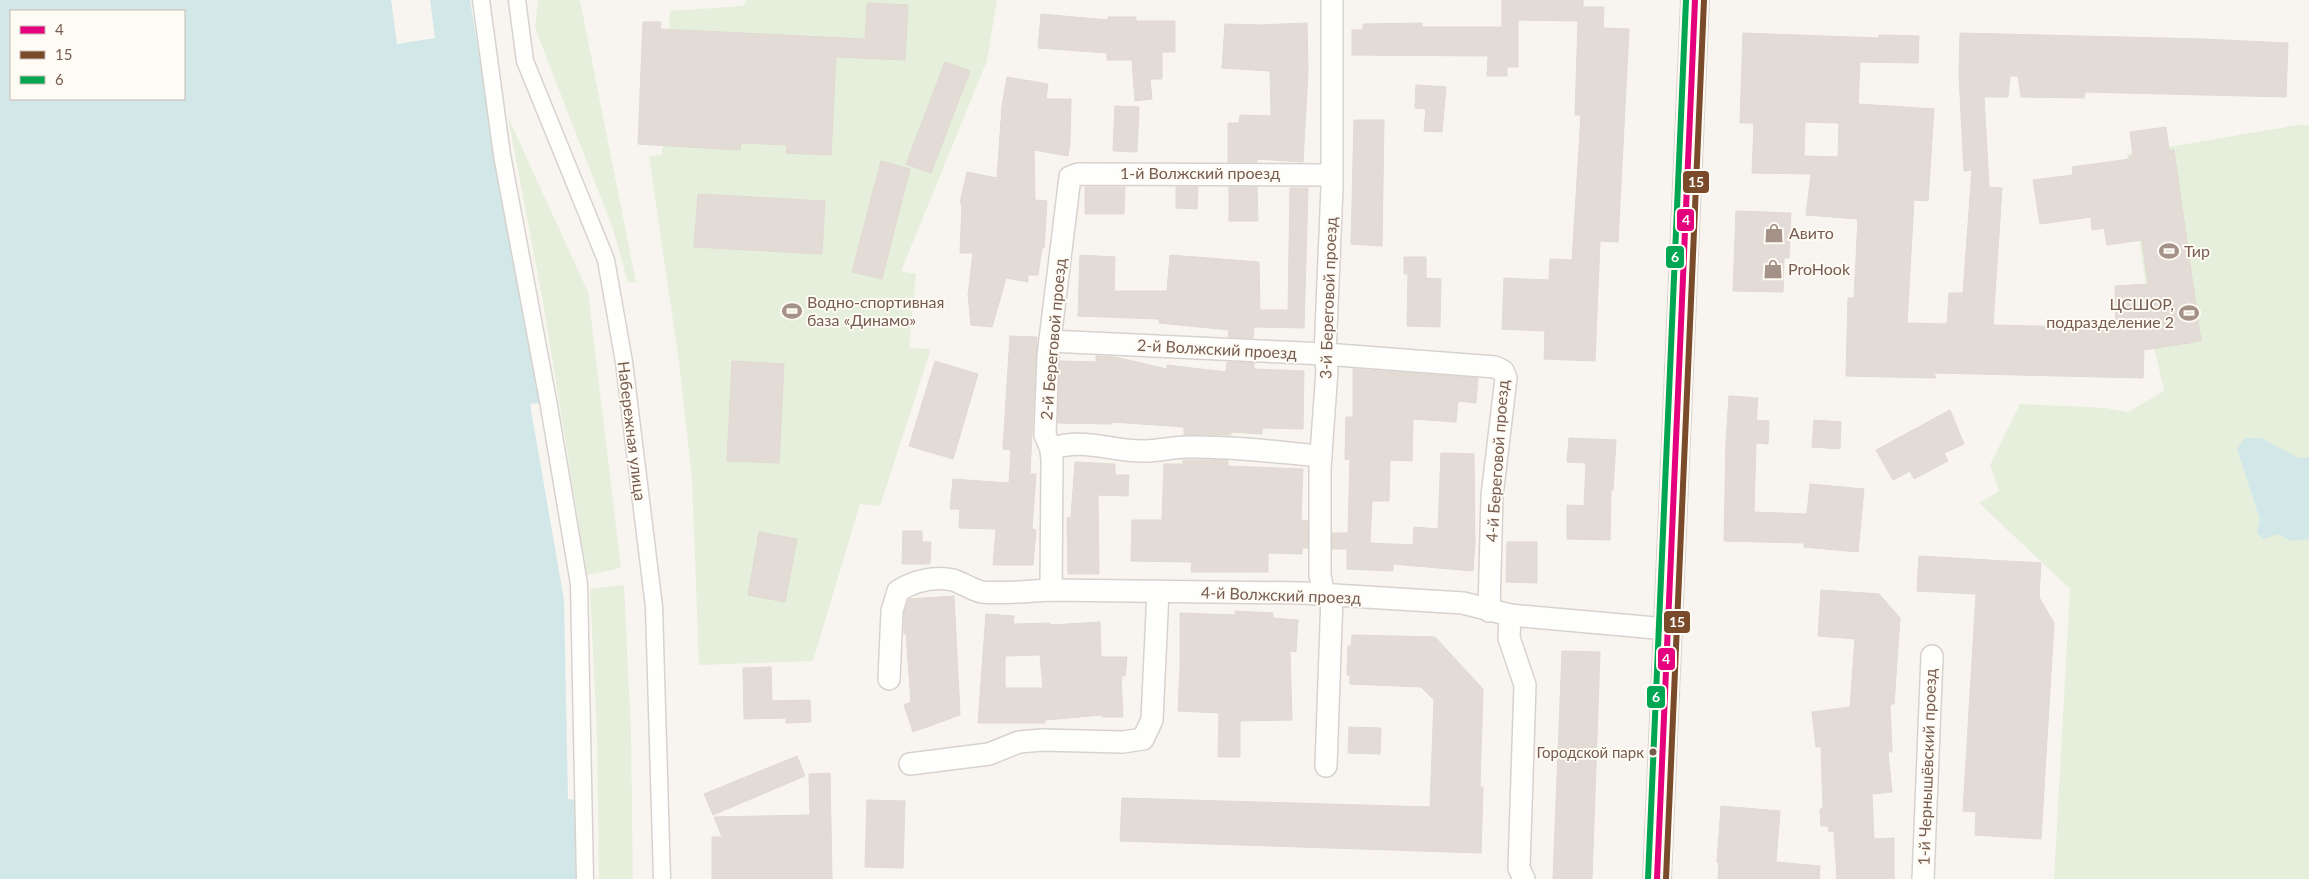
<svg xmlns="http://www.w3.org/2000/svg" width="2309" height="879" viewBox="0 0 2309 879" font-family="Lato,sans-serif">
	<rect width="100%" height="100%" fill="#f8f5f0"/>
	<g fill="#e6efdc">
		<polygon points="538,0 580,0 636,283 628,282 613,229 535,28"/>
		<polygon points="746,0 997,0 987,61 901,271 916,274 909,348 931,349 880,506 860,504 813,661 699,665 692,480 679,362 649,156 662,155 670,11 743,6"/>
		<polygon points="508,117 588,292 621,568 587,575 543,302"/>
		<polygon points="2298,125 2309,125 2309,879 2054,879 2070,589 1979,503 1999,491 1990,465 2020,404 2106,408 2128,412 2164,391 2155,351 2127,154"/>
		<polygon points="624,585 631,733 633,879 599,879 597,737 590,589"/>
	</g>
	<g fill="#d2e7e8" fill-rule="evenodd">
		<path d="M0,0h470l43,263 27,140 -10,1 34,196 4,199 10,1 -3,33 1,46h-576zM11,11h173v88h-173z"/>
		<polygon points="2245,438 2262,438 2298,458 2309,457 2309,539 2291,541 2278,534 2263,539 2257,532 2260,520 2237,449"/>
	</g>
	<polygon fill="#f8f5f0" points="391,0 430,0 435,38 397,44"/>
	<g fill="#e3dbd5" stroke="#e1d9d2" fill-rule="evenodd">
		<polygon points="1502,0 1583,0 1583,7 1604,7 1603,28 1629,29 1618,242 1600,241 1595,361 1544,359 1545,331 1502,329 1504,278 1549,280 1550,259 1572,260 1581,115 1575,115 1578,21 1518,20 1518,67 1507,67 1507,76 1487,76 1488,56 1352,55 1352,30 1363,30 1363,24 1422,23 1422,27 1502,27"/>
		<polygon points="867,3 908,5 905,60 836,57 831,155 786,153 787,145 741,143 740,150 638,144 643,22 661,22 660,29 865,39"/>
		<polygon points="1041,14 1108,20 1108,17 1136,17 1136,21 1175,21 1175,52 1162,52 1162,79 1150,79 1152,99 1135,101 1132,60 1107,60 1107,53 1038,48"/>
		<polygon points="1307,23 1308,71 1303,162 1257,159 1257,162 1228,162 1228,123 1239,123 1240,115 1271,116 1270,71 1222,68 1225,24 1258,25"/>
		<path d="M1743,33l136,5v-3l40,1 -1,27 -58,-1 -2,42 76,5 -6,92 -14,-1 -7,123 40,1 2,-31h14l9,-123 -8,1 -5,-96 1,-42 243,6 85,4 -2,54 -201,-5 -1,6 -63,-1 -3,-21h-8l-2,21h-24l5,90 13,1 -9,137 123,3 -1,-42 33,-2 -6,-44 -35,5 -3,-17 -12,2 -1,-13 -51,7 -7,-44 40,-5 -1,-8 58,-8 -1,-3h4l-3,-24 36,-5 3,23h5l27,191 -57,9 -1,28 -209,-5 2,5 -90,-2 2,-78h6l4,-79 -52,-4 5,-41 -59,-1 2,-50h-14zM1805,122l34,1 -1,34 -34,-1z"/>
		<polygon points="945,62 970,71 931,173 906,164"/>
		<polygon points="1007,77 1048,84 1046,99 1071,99 1070,143 1068,156 1034,150 1035,200 1047,201 1044,248 1042,248 1038,275 1028,275 1028,282 1006,278 992,327 971,325 968,295 973,253 960,253 962,203 960,203 967,172 997,178 1002,106"/>
		<polygon points="1416,85 1446,87 1442,132 1424,131 1426,109 1415,108"/>
		<polygon points="1115,106 1139,107 1137,152 1113,151"/>
		<polygon points="1354,120 1384,120 1382,246 1351,244"/>
		<polygon points="881,161 910,169 882,279 852,272"/>
		<polygon points="1085,187 1125,187 1124,214 1085,214"/>
		<polygon points="1176,187 1198,187 1197,209 1176,208"/>
		<polygon points="1229,187 1257,187 1258,221 1229,221"/>
		<polygon points="1290,188 1308,188 1304,328 1254,327 1253,338 1228,337 1229,330 1159,323 1159,319 1078,316 1080,255 1115,257 1114,291 1167,291 1170,255 1259,262 1260,310 1288,310"/>
		<polygon points="698,194 825,201 822,254 694,247"/>
		<polygon points="1736,211 1791,213 1789,258 1784,258 1783,292 1733,291"/>
		<polygon points="1404,257 1426,257 1426,278 1441,279 1440,327 1407,326 1408,274 1404,274"/>
		<polygon points="1010,336 1037,337 1030,474 1036,474 1032,529 1036,530 1033,565 993,565 996,529 959,528 960,509 950,509 953,479 1009,483 1011,450 1003,449"/>
		<polygon points="1096,356 1115,357 1167,369 1167,365 1226,372 1227,362 1254,363 1254,369 1304,371 1303,429 1262,428 1262,434 1231,432 1231,435 1184,435 1184,427 1112,422 1112,424 1058,423 1060,361 1096,362"/>
		<polygon points="732,361 784,364 779,463 727,461"/>
		<polygon points="935,361 978,374 953,459 909,446"/>
		<polygon points="1353,369 1478,378 1476,403 1458,401 1456,422 1413,419 1412,461 1390,460 1389,501 1372,501 1370,543 1413,545 1414,527 1438,529 1441,453 1474,454 1475,543 1473,571 1393,564 1393,571 1347,569 1347,549 1332,549 1332,533 1348,533 1350,460 1345,459 1346,417 1353,417"/>
		<polygon points="1729,396 1758,398 1756,420 1769,421 1768,444 1756,443 1754,512 1807,514 1810,484 1864,489 1858,552 1804,547 1804,543 1724,541 1726,441"/>
		<polygon points="1950,410 1964,444 1944,453 1948,461 1914,479 1910,471 1893,480 1876,450"/>
		<polygon points="1814,420 1841,422 1840,449 1812,447"/>
		<polygon points="1569,438 1616,440 1613,490 1611,489 1610,540 1567,539 1567,505 1584,506 1586,463 1567,462"/>
		<polygon points="1183,460 1228,460 1228,466 1303,469 1301,520 1308,521 1308,548 1302,548 1302,554 1268,553 1268,572 1191,572 1192,562 1131,561 1132,520 1162,520 1164,464 1183,464"/>
		<polygon points="1075,462 1115,464 1115,475 1129,475 1128,496 1098,495 1099,574 1068,574 1067,518 1071,517"/>
		<polygon points="903,531 922,531 922,542 931,542 930,564 902,564"/>
		<polygon points="759,532 797,539 785,602 748,595"/>
		<polygon points="1507,542 1537,542 1537,583 1506,582"/>
		<polygon points="1919,556 2041,563 2039,597 2054,623 2041,839 1975,835 1976,812 1963,811 1976,594 1917,591"/>
		<polygon points="1821,590 1879,594 1900,618 1894,704 1890,704 1892,752 1888,752 1892,792 1872,794 1874,839 1894,838 1894,879 1837,879 1834,831 1829,832 1828,826 1821,826 1820,809 1823,809 1821,746 1816,747 1812,712 1850,707 1855,639 1818,636"/>
		<polygon points="954,596 960,715 913,732 904,705 911,702 906,633 904,634 904,613 909,599"/>
		<polygon points="1235,611 1273,613 1273,618 1298,620 1296,652 1290,651 1292,720 1240,721 1240,757 1218,757 1219,713 1178,711 1180,670 1180,613 1235,615"/>
		<path d="M986,614l28,2 -1,8 37,-1v2l50,-3 1,35h26l-2,19h-4l2,41h-21v-2l-57,5v3h-67zM1040,655l3,33h-38v-32z"/>
		<polygon points="1352,635 1435,637 1483,689 1480,787 1483,787 1481,853 1120,841 1122,798 1430,807 1434,700 1421,687 1350,684 1350,675 1347,675 1348,646 1351,646"/>
		<polygon points="1562,651 1600,652 1592,879 1553,879"/>
		<polygon points="771,667 772,701 810,700 811,722 786,723 786,718 744,719 743,668"/>
		<polygon points="1349,727 1381,728 1380,754 1348,753"/>
		<polygon points="797,756 805,776 713,815 704,794"/>
		<polygon points="830,773 832,879 712,879 712,837 722,837 714,817 810,815 809,774"/>
		<polygon points="867,800 905,801 903,868 865,867"/>
		<polygon points="1721,806 1780,811 1776,862 1820,866 1819,879 1718,879 1719,863 1717,862"/>
	</g>
	<g fill="none" stroke-linecap="round" stroke-linejoin="round">
		<defs>
			<g id="pedestrian">
				<polyline points="481,0 502,155 549,406 579,584 585,879"/>
				<polyline points="517,0 525,61 606,260 624,362 654,607 662,879"/>
			</g>
			<g id="minor">
				<polyline points="1050,341 1325,354 1495,367 1503,371 1506,378 1492,496 1489,611"/>
				<path d="M1051,449c32,-12 62,3 94,2 14,0 28,-4 42,-4 44,-1 89,5 134,9"/>
				<polyline points="1051,590 1052,461 1051,449 1045,435 1048,356 1070,177 1078,174 1331,175"/>
				<polyline points="1324,595 1320,575 1320,468 1327,370 1325,354 1332,187 1332,0"/>
				<polyline points="1510,615 1509,638 1525,685 1519,868 1524,879"/>
				<path d="M889,679l3,-68 6,-20c16,-10 36,-15 55,-11 10,3 19,10 29,12 22,2 46,-1 69,-2l251,3 161,10 47,12 157,14"/>
				<polyline points="910,764 989,754 1019,742 1042,740 1123,742 1143,739 1152,720 1158,591"/>
				<polyline points="1326,766 1332,596"/>
				<polyline points="1923,879 1932,656"/>
			</g>
			<polyline id="primary" points="1657,879 1695,0"/>
		</defs>
		<use href="#pedestrian" stroke="#d8d2ce" stroke-width="19"/>
		<use href="#minor" stroke="#d8d2ce" stroke-width="24"/>
		<use href="#primary" stroke="#d9d1cc" stroke-width="30"/>
		<use href="#pedestrian" stroke="#fefefd" stroke-width="16"/>
		<use href="#minor" stroke="#fefefd" stroke-width="21"/>
		<use href="#primary" stroke="#f2eee8" stroke-width="28"/>
		<defs>
			<polyline id="bus-1" points="1657,879 1695,0"/>
			<polyline id="bus-2" points="1666,879 1704,0"/>
			<polyline id="bus-3" points="1648,879 1686,0"/>
		</defs>
		<use href="#bus-1" stroke="#fefaf4" stroke-width="10"/>
		<use href="#bus-2" stroke="#fefaf4" stroke-width="10"/>
		<use href="#bus-3" stroke="#fefaf4" stroke-width="10"/>
		<use href="#bus-1" stroke="#e5007d" stroke-width="6"/>
		<use href="#bus-2" stroke="#7a4b2a" stroke-width="6"/>
		<use href="#bus-3" stroke="#00a651" stroke-width="6"/>
	</g>
	<defs>
		<symbol id="shop-bare" viewBox="-9 -9 18 18"><path d="M-5-2.5h2.3a2.7 3.5 0 0 1 5.4 0H5L5.5 6h-11ZM-1.5-2.5h3a1.5 2.3 0 0 0-3 0Z" fill="#a49288" stroke="#fefaf4" stroke-width="2.5" paint-order="stroke"/></symbol>
		<symbol id="stadium-bare" viewBox="-9 -9 18 18"><path d="M0-5a6.5 5 0 1 0 0 10a6.5 5 0 1 0 0-10ZM-3.5-1.8h7v3.6h-7Z" fill="#a49288" stroke="#fefaf4" stroke-width="2.5" paint-order="stroke"/></symbol>
	</defs>
	<g fill-rule="evenodd">
		<use href="#shop-bare" x="1760" y="219" width="28" height="28"/>
		<use href="#stadium-bare" x="2155" y="237" width="28" height="28"/>
		<use href="#shop-bare" x="1759" y="255" width="28" height="28"/>
		<use href="#stadium-bare" x="778" y="297" width="28" height="28"/>
		<use href="#stadium-bare" x="2175" y="299" width="28" height="28"/>
	</g>
	<circle fill="#775d50" stroke="#fefaf4" stroke-width="2" cx="1653" cy="752" r="4.5"/>
	<g text-anchor="middle" stroke-width="4" stroke-linejoin="round" paint-order="stroke">
		<g font-size="15" fill="#775d50" stroke="#fefaf4" text-anchor="end">
			<text x="1644" y="758">Городской парк</text>
		</g>
		<g font-size="16" fill="#775d50" stroke="#fefaf4">
			<text x="1200" y="179">1-й Волжский проезд</text>
			<text transform="translate(1328 298) rotate(-88)" y="6">3-й Береговой проезд</text>
			<text transform="translate(1053 339) rotate(-85)" y="6">2-й Береговой проезд</text>
			<text transform="translate(1217 349) rotate(3)" y="6">2-й Волжский проезд</text>
			<text transform="translate(632 431) rotate(83)" y="6">Набережная улица</text>
			<text transform="translate(1497 461) rotate(-86)" y="6">4-й Береговой проезд</text>
			<text transform="translate(1281 595) rotate(2)" y="6">4-й Волжский проезд</text>
			<text transform="translate(1927 767) rotate(-88)" y="6">1-й Чернышёвский проезд</text>
		</g>
		<g font-size="16" fill="#775d50" stroke="#fefaf4" text-anchor="start">
			<text x="1789" y="239">Авито</text>
			<text x="2184" y="257">Тир</text>
			<text x="1788" y="275">ProHook</text>
			<text x="807" y="308">Водно-спортивная<tspan x="807" dy="18">база «Динамо»</tspan></text>
			<text x="2174" y="310" text-anchor="end">ЦСШОР,<tspan x="2174" dy="18">подразделение 2</tspan></text>
		</g>
	</g>
	<g stroke="#fefaf4" stroke-width="2">
		<rect x="1682" y="170" width="28" height="24" rx="5" fill="#7a4b2a"/>
		<rect x="1676" y="208" width="19" height="24" rx="5" fill="#e5007d"/>
		<rect x="1665" y="245" width="20" height="24" rx="5" fill="#00a651"/>
		<rect x="1663" y="610" width="28" height="24" rx="5" fill="#7a4b2a"/>
		<rect x="1657" y="647" width="19" height="24" rx="5" fill="#e5007d"/>
		<rect x="1646" y="685" width="20" height="24" rx="5" fill="#00a651"/>
	</g>
	<g font-size="14" text-anchor="middle" font-weight="bold" fill="#fff">
		<text x="1696" y="187">15</text>
		<text x="1686" y="225">4</text>
		<text x="1675" y="262">6</text>
		<text x="1677" y="627">15</text>
		<text x="1666" y="664">4</text>
		<text x="1656" y="702">6</text>
	</g>
	<rect x="10" y="10" width="175" height="90" fill="#fefaf4" stroke="#c8bbb2"/>
	<rect x="20" y="26" width="25" height="8" fill="#e5007d" stroke="#c8bbb2"/>
	<text x="55" y="35" font-size="15" fill="#775d50">4</text>
	<rect x="20" y="51" width="25" height="8" fill="#7a4b2a" stroke="#c8bbb2"/>
	<text x="55" y="60" font-size="15" fill="#775d50">15</text>
	<rect x="20" y="76" width="25" height="8" fill="#00a651" stroke="#c8bbb2"/>
	<text x="55" y="85" font-size="15" fill="#775d50">6</text>
</svg>
